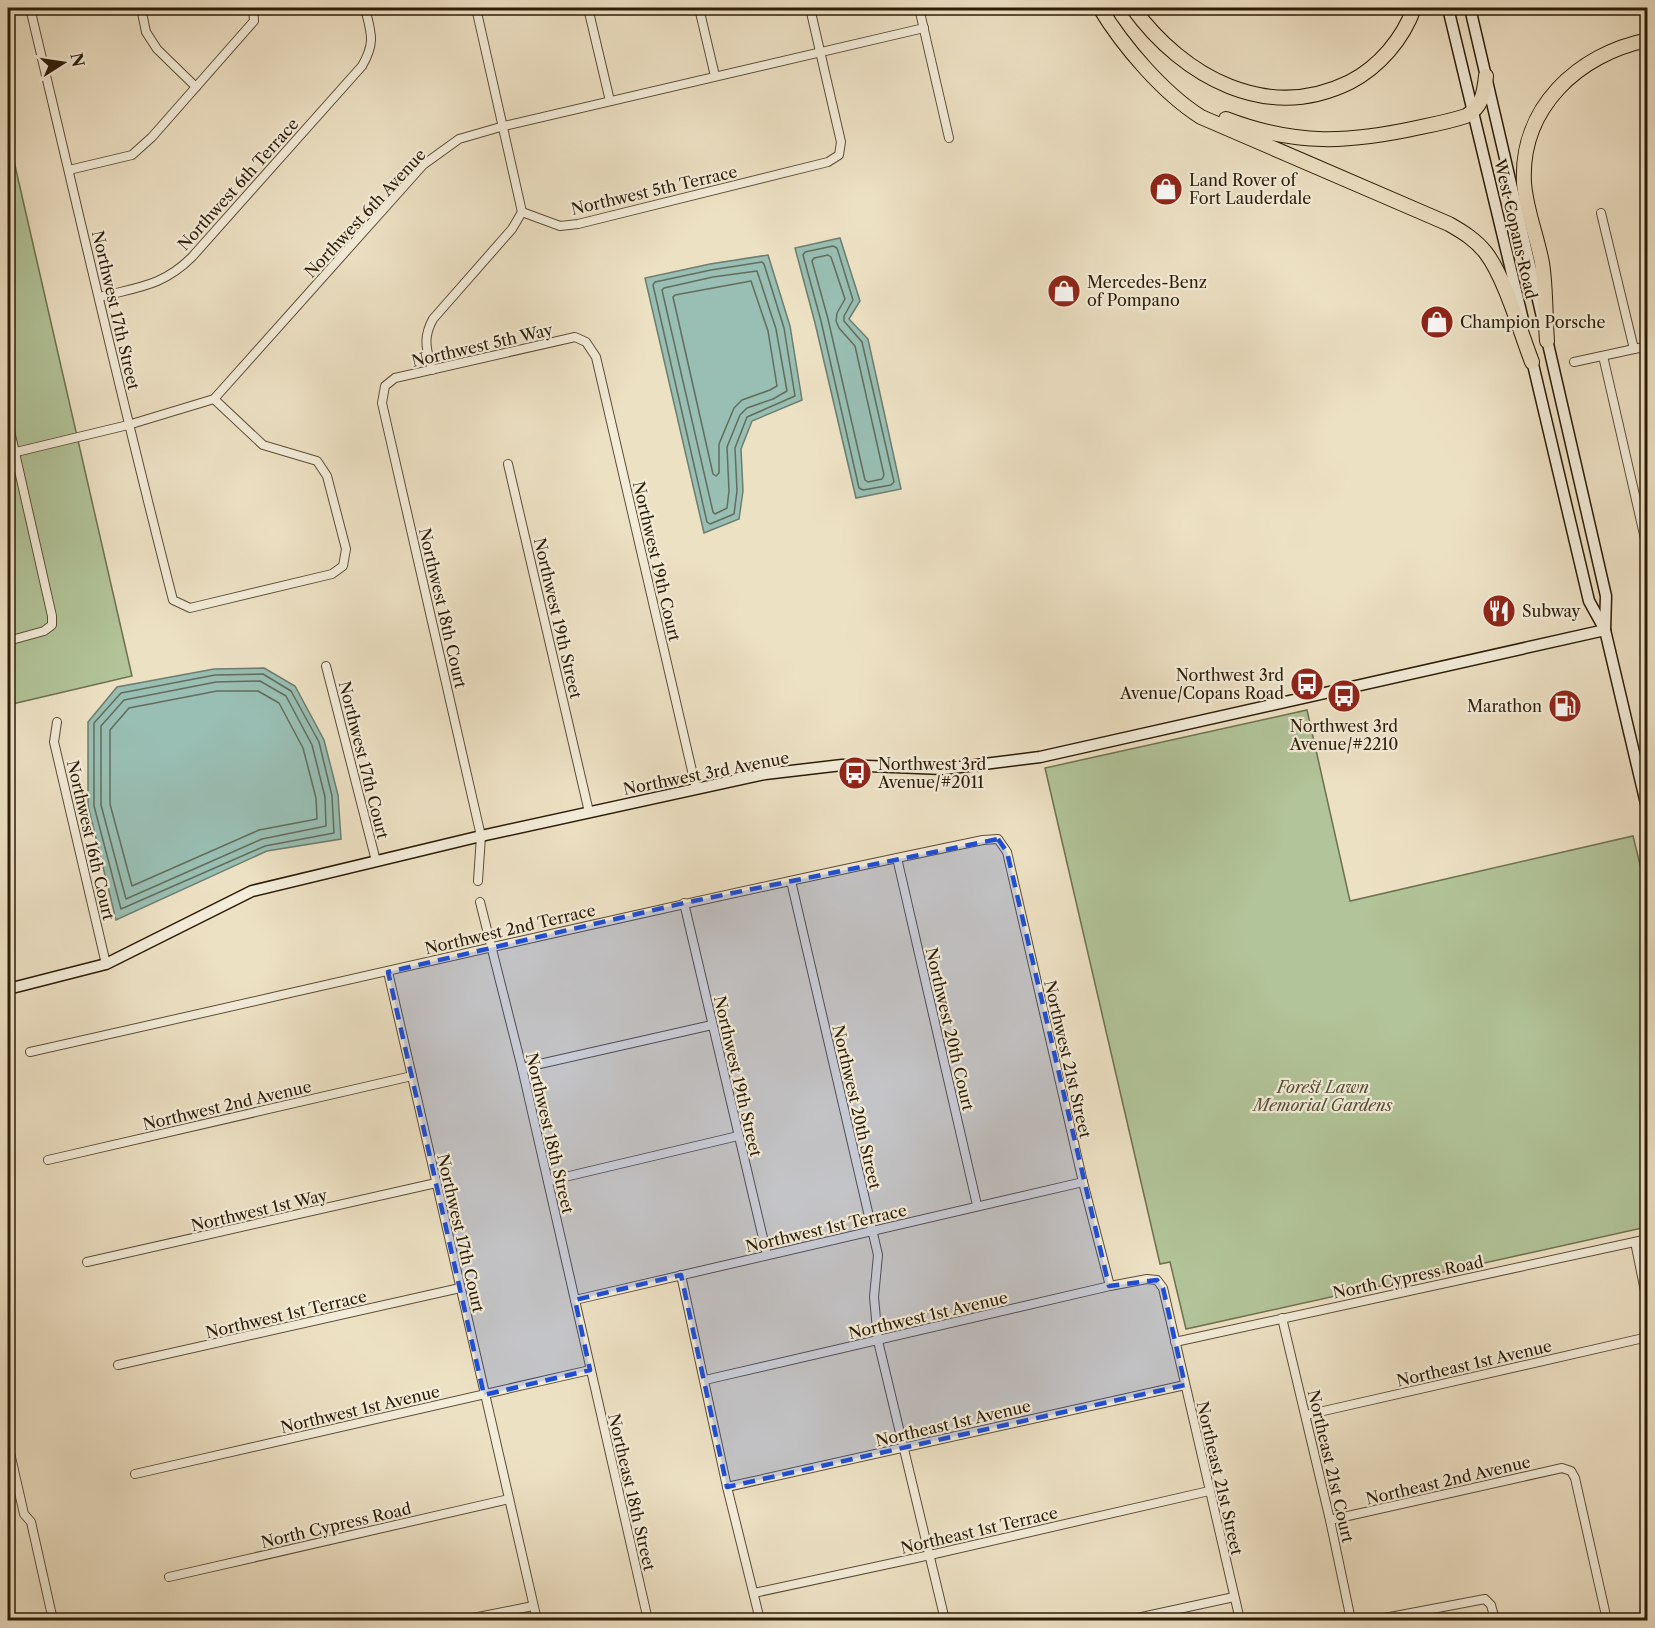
<svg xmlns="http://www.w3.org/2000/svg" width="1655" height="1628" viewBox="0 0 1655 1628" font-family="'Libre Caslon Text',serif">
	<rect width="100%" height="100%" fill="#ede1c4"/>
	<filter id="stains"><feTurbulence type="fractalNoise" baseFrequency=".00333" numOctaves="4"/><feColorMatrix values="0 0 0 0 .2 0 0 0 0 .09 0 0 0 0 .02 0 0 0 .5 -.17"/></filter>
	<radialGradient id="worn" r=".72"><stop offset=".6" stop-color="#630" stop-opacity="0"/><stop offset="1" stop-color="#630" stop-opacity=".3"/></radialGradient>
	<g fill="#b2c499" stroke="#6f7050" stroke-width="1.5">
		<polygon points="8,135 132,676 8,705"/>
		<polygon points="1307,710 1350,901 1633,836 1648,897 1647,1227 1186,1329 1170,1262 1160,1264 1045,768"/>
	</g>
	<g fill="#99beb3" stroke="#6d7d6e" stroke-width="1.5">
		<polygon points="840,238 860,301 849,319 868,339 901,489 856,498 815,323 795,248"/>
		<polygon points="768,255 790,326 802,400 752,421 741,449 743,491 739,519 704,533 645,278 710,264"/>
		<polygon points="264,668 295,686 324,740 338,795 341,839 267,851 116,920 88,806 88,722 117,687 214,669"/>
	</g>
	<g fill="none" stroke-linecap="round" stroke-linejoin="round">
		<g stroke="#626d5c" stroke-width="1.5">
			<polygon points="833,246 837,248 853,300 844,316 844,321 862,342 894,482 891,485 863,490 859,488 821,321 803,255 805,252"/>
			<polygon points="828,255 831,257 845,299 837,313 836,321 839,328 855,346 884,475 882,479 868,482 865,480 828,319 812,261 814,258"/>
			<polygon points="762,262 764,264 784,328 795,396 747,417 735,448 737,491 734,514 710,524 707,522 653,285 655,282 711,270"/>
			<polygon points="757,271 776,329 787,391 773,399 747,408 740,415 727,447 729,491 727,508 715,514 713,512 662,290 664,288 713,277"/>
			<polygon points="751,281 768,331 777,386 770,390 742,400 734,408 719,444 719,473 716,476 713,474 673,297 675,295"/>
			<polygon points="263,674 291,691 319,742 332,796 334,833 265,846 121,909 94,806 94,723 121,693 215,675"/>
			<polygon points="216,682 260,681 286,696 312,745 325,797 326,826 262,839 126,899 101,805 101,726 124,700"/>
			<polygon points="217,691 258,691 279,703 303,748 316,798 317,819 259,830 132,886 110,804 110,730 129,708"/>
		</g>
		<defs>
			<g id="street">
				<path d="M30,8c47,197 92,395 143,592l17,8 142,-34 11,-8 3,-17 -19,-73 -10,-15 -54,-16 -49,-46"/>
				<polyline points="141,8 146,32 157,49 196,87"/>
				<polyline points="476,8 522,212"/>
				<polyline points="588,8 610,101"/>
				<polyline points="699,8 715,76"/>
				<polyline points="919,8 949,138"/>
				<polyline points="69,170 132,155 152,137 254,21 253,8"/>
				<polyline points="1601,213 1634,349"/>
				<path d="M100,297c38,-10 63,-11 92,-40l170,-191c14,-24 9,-33 3,-58"/>
				<polyline points="1603,356 1648,552"/>
				<polyline points="1574,362 1648,346"/>
				<path d="M432,370c-5,-20 -10,-31 1,-51l79,-90 10,-17 38,14 18,-2 250,-62 11,-7 2,-13 -31,-134"/>
				<polyline points="8,422 52,616 52,625 44,631 8,641"/>
				<polyline points="8,454 128,425 214,399 423,165 459,139 504,126 924,28"/>
				<polyline points="508,464 589,812"/>
				<polyline points="326,666 376,861"/>
				<polyline points="57,722 54,742 106,964"/>
				<polyline points="897,858 977,1205"/>
				<polyline points="478,881 481,836 382,403 385,386 395,378 575,337 586,342 596,357 696,788"/>
				<polyline points="791,881 878,1255 874,1297 878,1341 945,1620"/>
				<polyline points="480,902 522,1068 648,1620"/>
				<polyline points="684,903 767,1255"/>
				<polyline points="388,972 537,1620"/>
				<path d="M30,1052c317,-71 634,-146 953,-212l15,-1 9,13 76,330 27,104"/>
				<polyline points="522,1068 712,1025"/>
				<polyline points="48,1160 412,1076"/>
				<polyline points="548,1181 738,1136"/>
				<polyline points="1635,1242 1648,1306"/>
				<polyline points="87,1262 436,1183"/>
				<polyline points="681,1275 727,1487 760,1620"/>
				<polyline points="575,1300 1083,1182"/>
				<polyline points="1282,1318 1330,1520 1351,1620"/>
				<polyline points="1175,1342 1648,1239"/>
				<polyline points="118,1365 460,1288"/>
				<polyline points="705,1380 1110,1286 1147,1279 1157,1280 1163,1288 1240,1620"/>
				<polyline points="1306,1415 1648,1337"/>
				<polyline points="8,1444 24,1514 31,1522 53,1620"/>
				<polyline points="135,1474 590,1370"/>
				<polyline points="727,1487 1185,1385"/>
				<polyline points="1330,1520 1562,1468 1571,1471 1575,1478 1607,1620"/>
				<polyline points="169,1577 509,1499"/>
				<polyline points="754,1593 930,1555 1209,1491"/>
				<polyline points="463,1620 533,1606"/>
				<polyline points="1128,1620 1234,1597"/>
				<polyline points="1374,1620 1485,1599 1491,1605 1495,1620"/>
			</g>
			<g id="secondary">
				<polyline points="1448,8 1523,320"/>
				<polyline points="1470,8 1542,317"/>
				<polyline points="1546,335 1606,596 1605,630 1648,812"/>
				<polyline points="1531,356 1589,601 1605,630"/>
				<polyline points="8,989 106,964 252,891 481,836 765,774 842,765 944,769 1040,757 1605,630"/>
			</g>
			<g id="highway">
				<path d="M1100,8c23,38 63,85 101,109l248,107c14,8 27,16 37,29 19,25 34,78 46,109"/>
				<path d="M1133,8c50,69 134,115 217,74 29,-15 53,-43 64,-74"/>
				<path d="M1226,119c70,27 123,24 195,8 15,-3 30,-6 45,-11 16,-9 18,-22 20,-40"/>
				<path d="M1547,341c-2,-26 -1,-53 -5,-78 -5,-27 -16,-53 -18,-80 -4,-75 54,-129 124,-143"/>
			</g>
		</defs>
		<use href="#street" stroke="#5c4d36" stroke-width="10"/>
		<use href="#secondary" stroke="#2c1c06" stroke-width="13"/>
		<use href="#highway" stroke="#2c1c06" stroke-width="16"/>
		<use href="#street" stroke="#f3ecd9" stroke-width="8"/>
		<use href="#secondary" stroke="#f3ecd9" stroke-width="10"/>
		<use href="#highway" stroke="#ede1c4" stroke-width="14"/>
	</g>
	<path fill="#1d4ed8" fill-opacity="0.2" stroke="#1d4ed8" stroke-width="4.5" stroke-dasharray="12 8" stroke-linejoin="round" d="M998,839l9,13 102,434 48,-6 6,8 22,97 -458,102 -46,-212 -106,25 15,70 -106,25 -96,-423 296,-69z"/>
	<defs>
		<symbol id="shop-disc" viewBox="-11 -11 22 22"><circle r="9.5" fill="#8f2418" stroke="#f3ecd9"/><path d="M-5-2.5h2.3a2.7 3.5 0 0 1 5.4 0H5L5.5 6h-11ZM-1.5-2.5h3a1.5 2.3 0 0 0-3 0Z" fill="#fff"/></symbol>
		<symbol id="restaurant-disc" viewBox="-11 -11 22 22"><circle r="9.5" fill="#8f2418" stroke="#f3ecd9"/><path d="M-5-6h1v4h1v-4h1v4h1v-4h1v5L-1.5 .5V6h-2V.5L-5-1ZM5-6V6H3V1.5H1.5Q1.5-4 5-6Z" fill="#fff"/></symbol>
		<symbol id="bus-disc" viewBox="-11 -11 22 22"><circle r="9.5" fill="#8f2418" stroke="#f3ecd9"/><path d="M-5-6H5V4H4V6H2V4H-2V6H-4V4H-5ZM-3.5-4V0h7V-4ZM-3.5 1.2v1.5H-2V1.2ZM2 1.2v1.5H3.5V1.2Z" fill="#fff"/></symbol>
		<symbol id="fuel-disc" viewBox="-11 -11 22 22"><circle r="9.5" fill="#8f2418" stroke="#f3ecd9"/><path d="M-5.5-6h7V0h2V4h1.3V-2.5L3-4.5l.8-.8L6-3V5H2.5V1h-1V6h-7ZM-4.2-4.7v3.2H.2V-4.7Z" fill="#fff"/></symbol>
	</defs>
	<g fill-rule="evenodd">
		<use href="#shop-disc" x="1147" y="170" width="38" height="38"/>
		<use href="#shop-disc" x="1045" y="272" width="38" height="38"/>
		<use href="#shop-disc" x="1418" y="303" width="38" height="38"/>
		<use href="#restaurant-disc" x="1480" y="592" width="38" height="38"/>
		<use href="#bus-disc" x="1288" y="665" width="38" height="38"/>
		<use href="#bus-disc" x="1325" y="677" width="38" height="38"/>
		<use href="#fuel-disc" x="1546" y="687" width="38" height="38"/>
		<use href="#bus-disc" x="836" y="754" width="38" height="38"/>
	</g>
	<g text-anchor="middle" stroke-width="4.5" stroke-linejoin="round" paint-order="stroke">
		<g font-size="16" fill="#2c1c06" stroke="#f3ecd9" text-anchor="start">
			<text x="1189" y="186">Land Rover of<tspan x="1189" dy="18">Fort Lauderdale</tspan></text>
			<text x="1087" y="288">Mercedes-Benz<tspan x="1087" dy="18">of Pompano</tspan></text>
			<text x="1460" y="328">Champion Porsche</text>
			<text x="1522" y="617">Subway</text>
			<text x="1284" y="681" text-anchor="end">Northwest 3rd<tspan x="1284" dy="18">Avenue/Copans Road</tspan></text>
			<text x="1542" y="712" text-anchor="end">Marathon</text>
			<text x="1344" y="732" text-anchor="middle">Northwest 3rd<tspan x="1344" dy="18">Avenue/#2210</tspan></text>
			<text x="878" y="770">Northwest 3rd<tspan x="878" dy="18">Avenue/#2011</tspan></text>
		</g>
		<g font-size="16" fill="#2c1c06" stroke="#f3ecd9">
			<text transform="translate(238 184) rotate(-48)" y="6">Northwest 6th Terrace</text>
			<text transform="translate(654 190) rotate(-13)" y="6">Northwest 5th Terrace</text>
			<text transform="translate(365 213) rotate(-47)" y="6">Northwest 6th Avenue</text>
			<text transform="translate(1516 229) rotate(77)" y="6">West Copans Road</text>
			<text transform="translate(116 310) rotate(77)" y="6">Northwest 17th Street</text>
			<text transform="translate(482 345) rotate(-13)" y="6">Northwest 5th Way</text>
			<text transform="translate(657 561) rotate(77)" y="6">Northwest 19th Court</text>
			<text transform="translate(443 608) rotate(77)" y="6">Northwest 18th Court</text>
			<text transform="translate(558 618) rotate(77)" y="6">Northwest 19th Street</text>
			<text transform="translate(364 760) rotate(76)" y="6">Northwest 17th Court</text>
			<text transform="translate(706 773) rotate(-11)" y="6">Northwest 3rd Avenue</text>
			<text transform="translate(91 840) rotate(77)" y="6">Northwest 16th Court</text>
			<text transform="translate(510 929) rotate(-13)" y="6">Northwest 2nd Terrace</text>
			<text transform="translate(950 1029) rotate(77)" y="6">Northwest 20th Court</text>
			<text transform="translate(1068 1059) rotate(77)" y="6">Northwest 21st Street</text>
			<text transform="translate(738 1076) rotate(77)" y="6">Northwest 19th Street</text>
			<text transform="translate(227 1105) rotate(-13)" y="6">Northwest 2nd Avenue</text>
			<text transform="translate(857 1107) rotate(77)" y="6">Northwest 20th Street</text>
			<text transform="translate(550 1133) rotate(77)" y="6">Northwest 18th Street</text>
			<text transform="translate(259 1210) rotate(-13)" y="6">Northwest 1st Way</text>
			<text transform="translate(826 1228) rotate(-13)" y="6">Northwest 1st Terrace</text>
			<text transform="translate(461 1233) rotate(77)" y="6">Northwest 17th Court</text>
			<text transform="translate(1408 1277) rotate(-12)" y="6">North Cypress Road</text>
			<text transform="translate(286 1314) rotate(-13)" y="6">Northwest 1st Terrace</text>
			<text transform="translate(928 1315) rotate(-13)" y="6">Northwest 1st Avenue</text>
			<text transform="translate(1474 1363) rotate(-13)" y="6">Northeast 1st Avenue</text>
			<text transform="translate(360 1409) rotate(-13)" y="6">Northwest 1st Avenue</text>
			<text transform="translate(953 1423) rotate(-13)" y="6">Northeast 1st Avenue</text>
			<text transform="translate(1331 1466) rotate(77)" y="6">Northeast 21st Court</text>
			<text transform="translate(1220 1478) rotate(77)" y="6">Northeast 21st Street</text>
			<text transform="translate(1448 1480) rotate(-13)" y="6">Northeast 2nd Avenue</text>
			<text transform="translate(632 1492) rotate(77)" y="6">Northeast 18th Street</text>
			<text transform="translate(336 1525) rotate(-13)" y="6">North Cypress Road</text>
			<text transform="translate(979 1530) rotate(-13)" y="6">Northeast 1st Terrace</text>
		</g>
		<g font-size="16" font-style="italic" fill="#544e32" stroke="#f3ecd9">
			<text x="1323" y="1093">Forest Lawn<tspan x="1323" dy="18">Memorial Gardens</tspan></text>
		</g>
	</g>
	<rect width="1655" height="1628" fill="none" stroke="#ede1c4" stroke-width="30"/>
	<rect x="9" y="9" width="1637" height="1610" fill="none" stroke="#2c1c06" stroke-width="3"/>
	<rect x="15" y="15" width="1625" height="1598" fill="none" stroke="#2c1c06" stroke-width="1.5"/>
	<g transform="translate(63 63) rotate(78)" stroke="#f3ecd9" stroke-width="4.5" paint-order="stroke">
	<path d="M0-4.5L10 22L0 15L-10 22Z" fill="#2c1c06"/>
	<text y="-9" font-size="16" font-weight="bold" text-anchor="middle" fill="#2c1c06">N</text>
	</g>
	<rect width="100%" height="100%" filter="url(#stains)"/>
	<rect width="100%" height="100%" fill="url(#worn)"/>
</svg>
